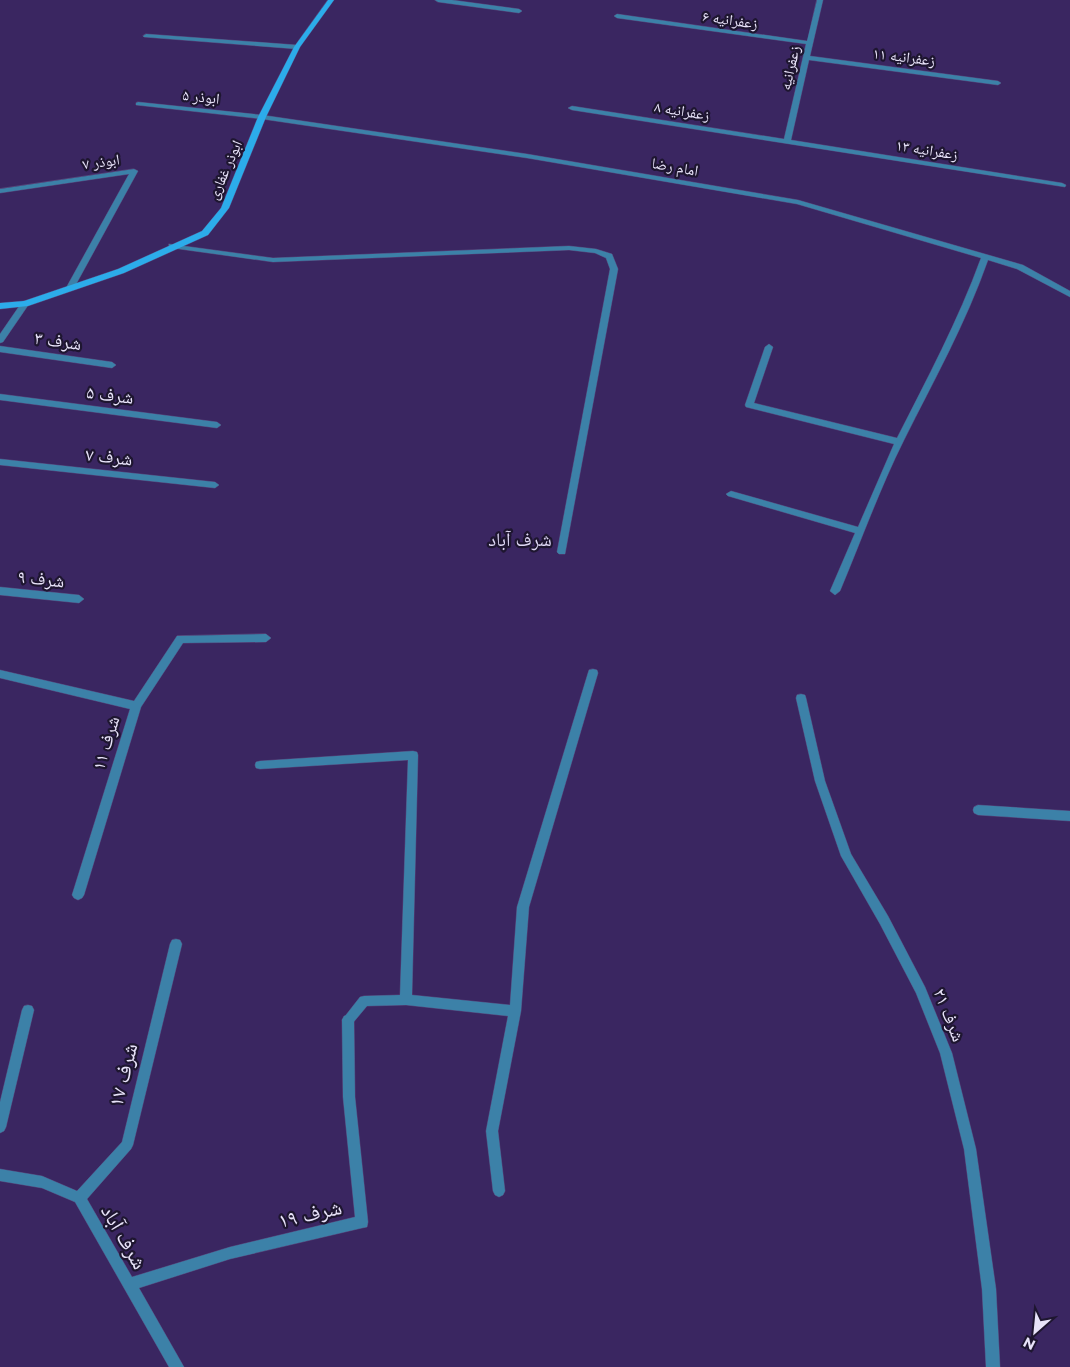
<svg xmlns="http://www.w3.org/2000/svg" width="1070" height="1367" viewBox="0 0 1070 1367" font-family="Montserrat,'Noto Naskh Arabic',sans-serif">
	<rect width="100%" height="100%" fill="#3a2661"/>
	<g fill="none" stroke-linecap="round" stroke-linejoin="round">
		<defs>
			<polygon id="lane" points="593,669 597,670 598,673 529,907 521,1011 498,1131 505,1191 503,1195 499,1197 495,1195 493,1191 486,1131 508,1016 406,1005 367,1006 352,1024 348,1025 344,1024 342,1020 360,997 364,996 400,995 408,760 260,769 256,768 255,765 256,762 260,761 413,751 417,752 418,755 412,995 510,1005 517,907 588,673 589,670"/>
			<g id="street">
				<polygon points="435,0 452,0 519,9 522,11 519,13 438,2"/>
				<polygon points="817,0 823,0 810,56 998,81 1001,83 998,85 809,60 791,140 1062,183 1066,185 1065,187 572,110 568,108 572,106 784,139 806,44 617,18 614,16 617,14 807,41"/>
				<polygon points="146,34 297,45 300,47 297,49 144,37 143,36"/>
				<path d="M138,102l124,13 265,39 271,46 225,65 47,26v6l-53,-28 -29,-9c-22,63 -54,120 -84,180 -24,48 -43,101 -64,151l-5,4 -5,-4 25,-58 -127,-37 -2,-2 5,-3 127,36 36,-83 -148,-37 -1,-2 20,-58 4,-3 4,3 -19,56 143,35c30,-59 61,-117 84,-180l-184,-54 -270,-46 -265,-39 -126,-14v-2z"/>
				<polygon points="134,169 138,171 74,288 70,291 67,290 66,288 129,174 0,193 0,189"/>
				<polygon points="169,244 273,258 569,246 596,249 612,254 618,269 565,554 559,554 557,552 610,269 606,258 595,253 569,250 273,262 172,248 169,248"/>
				<polygon points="25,301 29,304 3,342 0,343 0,334 22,302"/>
				<polygon points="0,346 112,362 116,365 112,368 0,352"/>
				<polygon points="0,394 217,422 221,425 217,428 0,400"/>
				<polygon points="0,459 215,482 219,485 215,488 0,465"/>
				<polygon points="0,587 79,595 84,599 79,603 0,595"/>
				<polygon points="266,634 271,638 266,642 183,643 141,707 84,895 82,898 78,900 74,898 72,895 130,709 0,678 0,670 134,701 177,636"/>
				<polygon points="801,694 805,695 806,698 825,781 851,854 888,916 925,987 952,1053 976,1149 996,1289 1000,1367 986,1367 982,1289 964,1149 940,1053 916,993 880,924 841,856 815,781 796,698 797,695"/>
				<polygon points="978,805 1070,811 1070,821 978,815 974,813 973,810 974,807"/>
				<polygon points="176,939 180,940 182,944 133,1145 131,1149 87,1199 132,1277 230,1247 355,1217 343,1097 342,1020 344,1016 348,1015 352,1016 354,1020 355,1097 368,1222 367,1227 362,1228 230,1259 139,1288 184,1367 169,1367 75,1202 42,1188 0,1181 0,1169 42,1176 77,1191 122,1142 170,944 172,940"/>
				<polygon points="28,1005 32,1006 34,1010 6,1127 4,1131 0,1133 0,1102 22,1010 24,1006"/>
			</g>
			<polygon id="secondary" points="328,0 334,0 300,47 266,117 229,208 208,235 124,273 28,306 0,309 0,303 24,301 118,269 202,231 221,208 258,117 294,47"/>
		</defs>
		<use href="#lane" stroke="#564479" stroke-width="1"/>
		<use href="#street" stroke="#564479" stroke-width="1"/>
		<use href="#secondary" stroke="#564479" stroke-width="1"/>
		<use href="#lane" fill="#3c81a8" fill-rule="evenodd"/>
		<use href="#street" fill="#3c81a8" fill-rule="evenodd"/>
		<use href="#secondary" fill="#2cacea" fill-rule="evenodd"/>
	</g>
	<g text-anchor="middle" stroke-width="4.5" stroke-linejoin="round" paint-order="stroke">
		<g font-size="15" fill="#e8e3f9" stroke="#1e1630">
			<text transform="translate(730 20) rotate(8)" y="5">زعفرانیه ۶</text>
			<text transform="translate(904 57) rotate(7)" y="5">زعفرانیه ۱۱</text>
			<text transform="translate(790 68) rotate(-77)" y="5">زعفرانیه</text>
			<text transform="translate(201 97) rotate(6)" y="5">ابوذر ۵</text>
			<text transform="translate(682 111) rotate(9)" y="5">زعفرانیه ۸</text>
			<text transform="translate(927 150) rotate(9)" y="5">زعفرانیه ۱۳</text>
			<text transform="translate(101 162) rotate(-8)" y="5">ابوذر ۷</text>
			<text transform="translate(675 167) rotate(10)" y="5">امام رضا</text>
			<text transform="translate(225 170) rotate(-66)" y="5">ابوذر غفاری</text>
		</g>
		<g font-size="18" fill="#e8e3f9" stroke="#1e1630">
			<text transform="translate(58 341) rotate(8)" y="6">شرف ۳</text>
			<text transform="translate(110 395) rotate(7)" y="6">شرف ۵</text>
			<text transform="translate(109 457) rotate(6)" y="6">شرف ۷</text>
			<text transform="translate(41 579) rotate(6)" y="6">شرف ۹</text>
			<text transform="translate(106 743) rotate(-73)" y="6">شرف ۱۱</text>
			<text transform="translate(949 1015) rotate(68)" y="6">شرف ۲۱</text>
		</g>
		<g font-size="19" fill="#dfd8f5" stroke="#1e1630">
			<text x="520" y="546">شرف آباد</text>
		</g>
		<g font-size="21" fill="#e8e3f9" stroke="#1e1630">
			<text transform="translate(123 1075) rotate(-76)" y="7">شرف ۱۷</text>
			<text transform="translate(310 1214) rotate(-13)" y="7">شرف ۱۹</text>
			<text transform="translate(124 1237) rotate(60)" y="7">شرف آباد</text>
		</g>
	</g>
	<g transform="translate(1035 1332) rotate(207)" stroke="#1e1630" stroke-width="4" paint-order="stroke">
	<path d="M0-4L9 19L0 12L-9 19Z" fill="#e8e3f9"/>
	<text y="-8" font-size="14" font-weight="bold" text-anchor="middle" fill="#e8e3f9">N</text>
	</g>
</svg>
